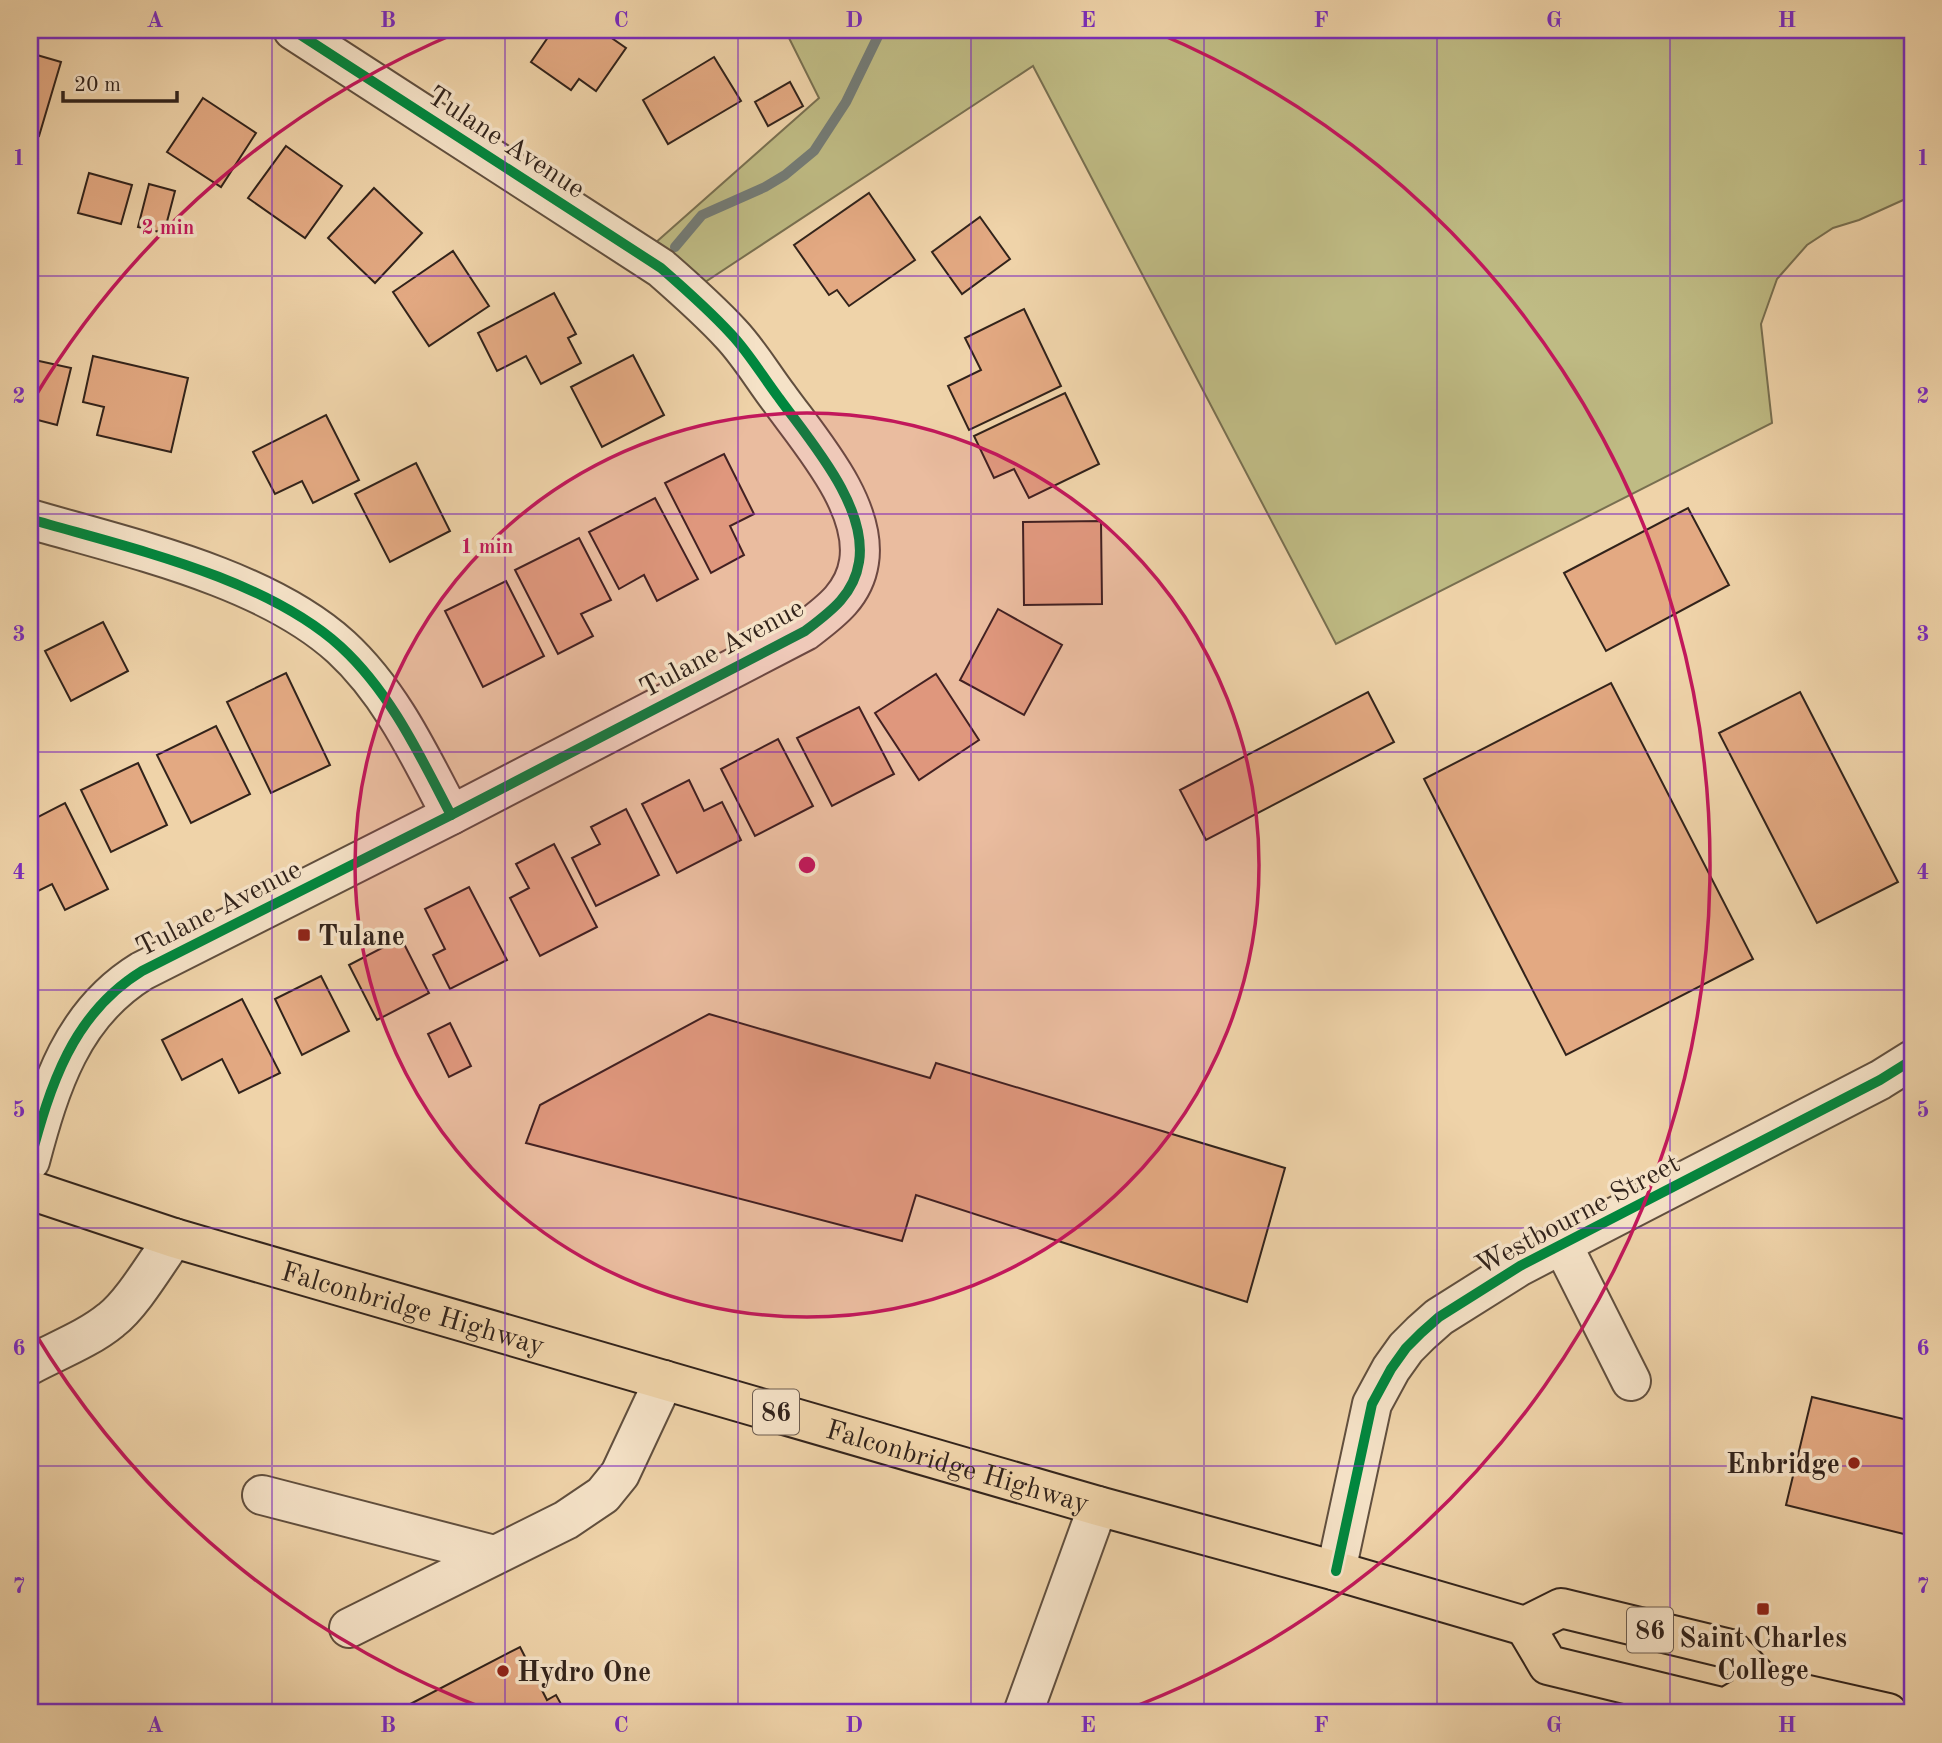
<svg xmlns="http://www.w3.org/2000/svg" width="1942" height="1743" viewBox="0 0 1942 1743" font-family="'Old Standard TT',serif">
	<rect width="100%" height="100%" fill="#efd3a9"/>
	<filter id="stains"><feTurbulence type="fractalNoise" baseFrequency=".00286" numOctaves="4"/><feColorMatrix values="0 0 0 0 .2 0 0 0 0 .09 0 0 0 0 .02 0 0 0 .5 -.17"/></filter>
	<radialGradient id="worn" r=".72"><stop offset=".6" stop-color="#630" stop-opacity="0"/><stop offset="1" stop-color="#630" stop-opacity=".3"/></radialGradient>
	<polygon fill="#bfbb84" stroke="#786f50" stroke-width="2" points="785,30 1912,30 1912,196 1859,220 1833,228 1807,245 1777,279 1761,324 1772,423 1336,644 1033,66 693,290 645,252 819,98"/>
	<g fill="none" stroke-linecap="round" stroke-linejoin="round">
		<polyline stroke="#737b76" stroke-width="10" points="675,247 702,215 765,187 785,175 814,151 846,102 881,30"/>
	</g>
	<g fill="#e3a982" stroke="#32231b" stroke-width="2">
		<polygon points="553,30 600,30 626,48 596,91 579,79 571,90 531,62"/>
		<polygon points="30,53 61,62 39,136 30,134"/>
		<polygon points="714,57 741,101 668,144 643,100"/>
		<polygon points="790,82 803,106 768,126 755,102"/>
		<polygon points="203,98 256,133 221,187 167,152"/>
		<polygon points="286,146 342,186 305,238 248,198"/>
		<polygon points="30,167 36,169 30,192"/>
		<polygon points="89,173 132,185 121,224 78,213"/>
		<polygon points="149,184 175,191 164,233 138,227"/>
		<polygon points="374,188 422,233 375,283 328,238"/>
		<polygon points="869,193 915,260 849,306 837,290 829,295 794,245"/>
		<polygon points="980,217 1010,259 962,294 932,252"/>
		<polygon points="453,251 489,306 429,346 393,292"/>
		<polygon points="554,293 576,334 568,338 581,363 541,384 526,356 497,371 478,333"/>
		<polygon points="1024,309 1061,386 969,430 948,386 981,370 965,338"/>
		<polygon points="633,355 664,415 602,447 571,387"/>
		<polygon points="93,356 188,378 171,452 97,435 104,407 83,402"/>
		<polygon points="30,359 71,368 57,425 30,418"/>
		<polygon points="1065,393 1099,464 1029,498 1014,469 994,478 974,436"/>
		<polygon points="326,415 359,480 313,503 302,481 275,494 253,452"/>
		<polygon points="724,454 754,514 730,526 744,555 711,573 665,483"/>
		<polygon points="416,463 450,531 390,562 355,494"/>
		<polygon points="655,498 698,579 657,601 644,575 619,589 589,532"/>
		<polygon points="1688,508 1729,585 1606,651 1564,573"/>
		<polygon points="1101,521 1102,604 1024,605 1023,522"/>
		<polygon points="579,538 611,600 581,614 593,636 558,654 515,570"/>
		<polygon points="506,581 544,656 483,687 445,611"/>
		<polygon points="998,609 1062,645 1024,715 960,680"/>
		<polygon points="103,622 128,671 71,701 45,651"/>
		<polygon points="286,673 330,765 271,793 227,702"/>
		<polygon points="936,674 979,740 919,780 875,713"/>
		<polygon points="1611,683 1753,959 1566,1055 1424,779"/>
		<polygon points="1368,692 1394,742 1206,840 1180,790"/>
		<polygon points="1800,692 1898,882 1817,923 1719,733"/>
		<polygon points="859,707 894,774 832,806 797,738"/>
		<polygon points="216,726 250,794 191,823 157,755"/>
		<polygon points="778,739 813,806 755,836 721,769"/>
		<polygon points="138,763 167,825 111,852 81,790"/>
		<polygon points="689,780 704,811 722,802 741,840 677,873 642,804"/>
		<polygon points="65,803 108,889 65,910 52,884 30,895 30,821"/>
		<polygon points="626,809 659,875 596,906 572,858 600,844 591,827"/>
		<polygon points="554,844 597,927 540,956 510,898 529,888 516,864"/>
		<polygon points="469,887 507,960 450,989 433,955 445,949 425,909"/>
		<polygon points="401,938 429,993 377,1020 349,965"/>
		<polygon points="321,976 349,1031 302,1055 275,999"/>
		<polygon points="242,999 280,1073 239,1093 222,1059 182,1080 162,1040"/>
		<polygon points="709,1014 930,1078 936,1063 1285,1168 1247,1302 916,1195 902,1241 526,1143 540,1105"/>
		<polygon points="450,1023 471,1066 449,1077 428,1034"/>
		<polygon points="1812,1397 1912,1421 1912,1536 1786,1505"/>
		<polygon points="520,1647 547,1700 556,1695 566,1713 393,1713"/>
	</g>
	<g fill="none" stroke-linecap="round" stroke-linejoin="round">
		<defs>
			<g id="minor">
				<path d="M30,519c99,29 234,58 311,128 50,46 79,109 110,168"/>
				<path d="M30,1161c20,-75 42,-147 112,-190l309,-156 354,-184c25,-19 49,-36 54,-69 9,-56 -49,-121 -80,-164 -16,-21 -30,-45 -48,-64 -22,-24 -46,-45 -70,-66l-368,-238"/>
				<polyline points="1562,1244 1631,1381"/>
				<path d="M30,1365c26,-14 58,-26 81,-45 22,-17 46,-59 63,-82"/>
				<polyline points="262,1495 494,1555"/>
				<polyline points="1336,1571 1372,1404 1391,1369 1406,1348 1421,1333 1439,1317 1520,1266 1880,1080 1912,1060"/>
				<polyline points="349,1628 566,1520 603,1495 620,1474 664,1380"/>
				<polyline points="1023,1713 1098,1506"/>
			</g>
			<g id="major">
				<path id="s1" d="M30,1190l144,48 924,268 238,65 189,55 36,-18 169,41 34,36 124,28"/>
				<polyline points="1525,1626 1548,1665 1725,1708 1764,1685"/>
			</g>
		</defs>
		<use href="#minor" stroke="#614f3e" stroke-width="42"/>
		<use href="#major" stroke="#32231b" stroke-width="42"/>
		<use href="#minor" stroke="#f5e2c7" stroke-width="38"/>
		<use href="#major" stroke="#efd3a9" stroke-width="38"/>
		<defs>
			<g id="cycleway">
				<path d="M30,519c99,29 234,58 311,128 50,46 79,109 110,168"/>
				<path d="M30,1161c20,-75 42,-147 112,-190l309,-156 354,-184c25,-19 49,-36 54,-69 9,-56 -49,-121 -80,-164 -16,-21 -30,-45 -48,-64 -22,-24 -46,-45 -70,-66l-368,-238"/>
				<polyline points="1336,1571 1372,1404 1391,1369 1406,1348 1421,1333 1439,1317 1520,1266 1880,1080 1912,1060"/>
			</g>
		</defs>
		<use href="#cycleway" stroke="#f5e2c7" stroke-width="15"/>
		<use href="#cycleway" stroke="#00873e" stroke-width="10"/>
	</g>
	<path fill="none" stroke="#7b2cbf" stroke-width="2" stroke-opacity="0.55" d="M272,30v1683M505,30v1683M738,30v1683M971,30v1683M1204,30v1683M1437,30v1683M1670,30v1683M30,276h1882M30,514h1882M30,752h1882M30,990h1882M30,1228h1882M30,1466h1882"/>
	<circle cx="807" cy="865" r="452" fill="#c2185b" fill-opacity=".12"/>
	<g fill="none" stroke="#c2185b" stroke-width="3.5">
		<circle cx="807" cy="865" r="452"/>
		<path d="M491 1711A903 903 0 0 1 33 1330M33 400A903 903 0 0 1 461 31M1153 31A903 903 0 0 1 1123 1711"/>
	</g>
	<g fill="#8f2418" stroke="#f5e2c7" stroke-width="2.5">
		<rect x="297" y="928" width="14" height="14" rx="3.5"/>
		<circle cx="1854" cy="1463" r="7"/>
		<rect x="1756" y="1602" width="14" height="14" rx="3.5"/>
		<circle cx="503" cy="1671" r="7"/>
	</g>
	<g text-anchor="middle" stroke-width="7" stroke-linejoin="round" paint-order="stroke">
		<g fill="#f5e2c7" stroke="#6c5c4f" stroke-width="2">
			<rect x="753" y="1389.5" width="46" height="45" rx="5"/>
			<rect x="1627" y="1607.5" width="46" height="45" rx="5"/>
		</g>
		<g font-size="26" font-weight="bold" fill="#32231b">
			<text x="776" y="1421">86</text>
			<text x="1650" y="1639">86</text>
		</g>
		<g font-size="28" fill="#32231b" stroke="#f5e2c7">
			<text transform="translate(507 141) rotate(33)" y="10">Tulane Avenue</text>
			<text transform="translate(721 647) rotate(-28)" y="10">Tulane Avenue</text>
			<text transform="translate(218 907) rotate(-27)" y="10">Tulane Avenue</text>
			<text transform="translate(1577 1213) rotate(-28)" y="10">Westbourne Street</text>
			<text dy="10" stroke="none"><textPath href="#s1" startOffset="401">Falconbridge Highway</textPath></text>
			<text dy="10" stroke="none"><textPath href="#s1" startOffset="968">Falconbridge Highway</textPath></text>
		</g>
		<g font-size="28" font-weight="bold" fill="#32231b" stroke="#f5e2c7" text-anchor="start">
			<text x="318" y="945">Tulane</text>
			<text x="1840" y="1473" text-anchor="end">Enbridge</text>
			<text x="1763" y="1647" text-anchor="middle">Saint Charles<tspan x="1763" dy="32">College</tspan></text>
			<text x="517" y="1681">Hydro One</text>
		</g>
	</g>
	<circle cx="807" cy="865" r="10" fill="#c2185b" stroke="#f5e2c7" stroke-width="3.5"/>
	<g font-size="21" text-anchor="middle" font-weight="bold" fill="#c2185b" stroke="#f5e2c7" stroke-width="7" stroke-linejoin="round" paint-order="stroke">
		<text x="168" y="234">2 min</text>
		<text x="487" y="553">1 min</text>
	</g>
	<rect width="1942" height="1743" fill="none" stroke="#efd3a9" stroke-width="77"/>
	<path d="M63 91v10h114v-10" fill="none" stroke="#32231b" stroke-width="3.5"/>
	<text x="74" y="91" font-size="21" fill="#32231b" stroke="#f5e2c7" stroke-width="5" paint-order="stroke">20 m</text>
	<rect x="38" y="38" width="1866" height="1666" fill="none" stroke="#7b2cbf" stroke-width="2.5"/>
	<g font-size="23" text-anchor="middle" font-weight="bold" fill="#7b2cbf">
		<text x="155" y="27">A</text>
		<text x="388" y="27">B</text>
		<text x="621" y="27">C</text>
		<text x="854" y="27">D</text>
		<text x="1088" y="27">E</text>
		<text x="1321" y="27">F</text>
		<text x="1554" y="27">G</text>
		<text x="1787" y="27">H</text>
		<text x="19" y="165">1</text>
		<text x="1923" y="165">1</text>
		<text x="19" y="403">2</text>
		<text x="1923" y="403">2</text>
		<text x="19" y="641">3</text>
		<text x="1923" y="641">3</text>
		<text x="19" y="879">4</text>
		<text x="1923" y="879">4</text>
		<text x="19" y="1117">5</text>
		<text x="1923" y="1117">5</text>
		<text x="19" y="1355">6</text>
		<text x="1923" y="1355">6</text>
		<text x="19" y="1593">7</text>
		<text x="1923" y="1593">7</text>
		<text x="155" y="1732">A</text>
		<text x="388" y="1732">B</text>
		<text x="621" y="1732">C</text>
		<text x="854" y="1732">D</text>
		<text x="1088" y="1732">E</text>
		<text x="1321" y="1732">F</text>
		<text x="1554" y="1732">G</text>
		<text x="1787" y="1732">H</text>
	</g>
	<rect width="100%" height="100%" filter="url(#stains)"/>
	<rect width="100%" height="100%" fill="url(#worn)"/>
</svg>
